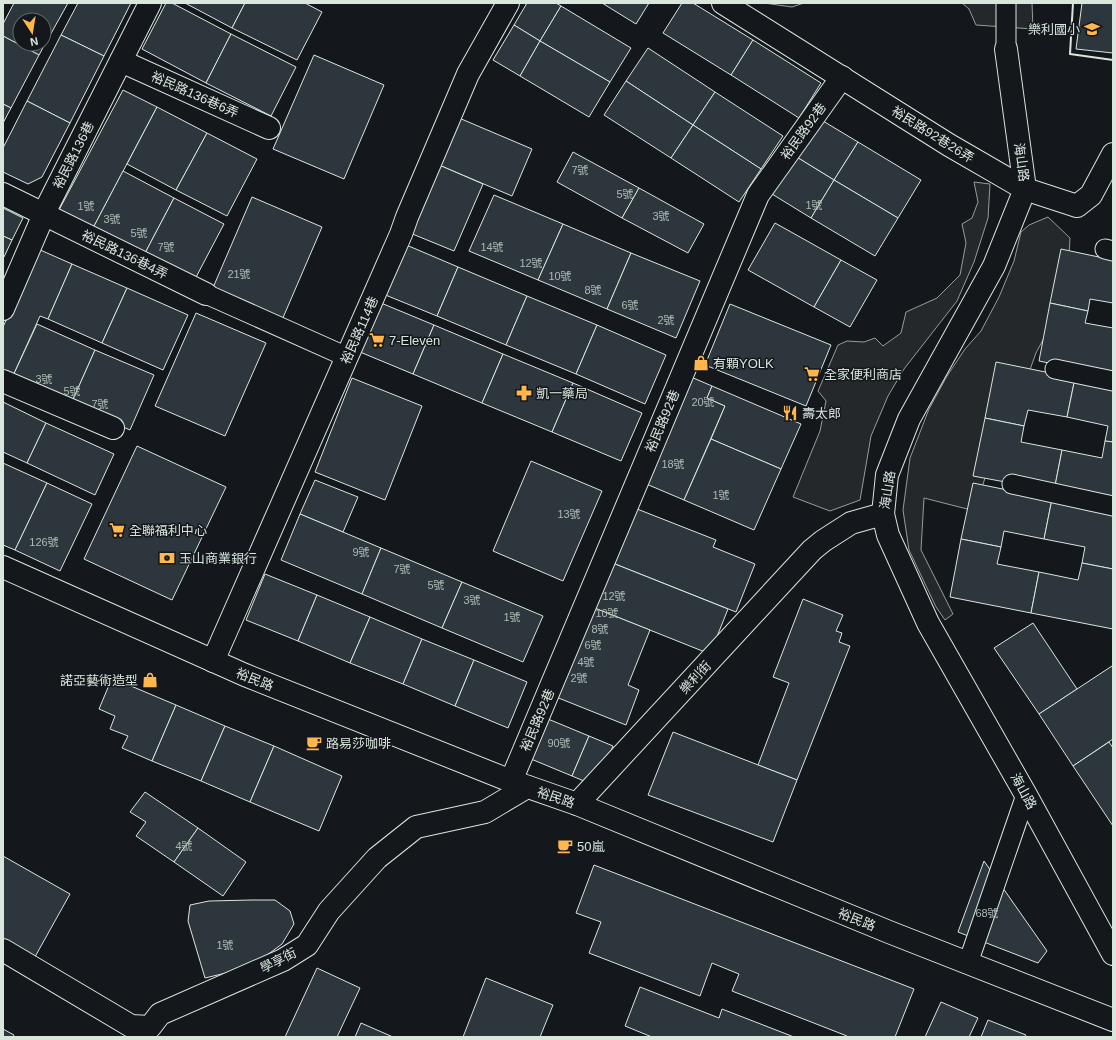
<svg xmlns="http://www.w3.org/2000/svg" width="1116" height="1040" viewBox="0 0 1116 1040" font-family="Arial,'Noto Sans TC',sans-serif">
	<rect width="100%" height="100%" fill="#14181c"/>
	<g fill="#24282b" stroke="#939e99">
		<polygon points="764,3 804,3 792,7"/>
		<polygon points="962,3 1032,3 1033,29 976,25 969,9"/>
		<polygon points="974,182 990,184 988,218 974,262 957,301 904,369 888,396 871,436 860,500 830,511 793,497 820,431 826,401 818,391 838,345 847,341 864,342 875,338 883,346 901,333 906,312 937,298 960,275 966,243 962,224 972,218 978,202"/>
		<polygon points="1048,217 1070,238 1069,256 1045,336 1036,353 1027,378 997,438 975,511 924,498 921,550 953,614 945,620 936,607 909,550 903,510 910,458 929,409 947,376 965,349 981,331 999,297 1014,261 1021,232 1029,225"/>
	</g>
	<g fill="#2c363c" stroke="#d8e6dc" fill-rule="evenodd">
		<path d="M14,3h54l-29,52 -36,-19v-12zM20,20h24v24h-24z"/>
		<polygon points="78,3 131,3 104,56 61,35"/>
		<polygon points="166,3 172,3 231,34 206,83 142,49"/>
		<polygon points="185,3 245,3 232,28"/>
		<polygon points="245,3 305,3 322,12 297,60 232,28"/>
		<polygon points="527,3 556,3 561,6 540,41 514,25"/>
		<polygon points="602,3 649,3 636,24"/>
		<polygon points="682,3 693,3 753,40 731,75 663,33"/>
		<polygon points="1082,3 1113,3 1113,53 1076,49"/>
		<polygon points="561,6 631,48 610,82 540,41"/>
		<polygon points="514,25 540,41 520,76 493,60"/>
		<polygon points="231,34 296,67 271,116 206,83"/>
		<polygon points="61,35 104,56 70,123 27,101"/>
		<polygon points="3,36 39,55 11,108 3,104"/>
		<polygon points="753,40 821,83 799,118 731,75"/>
		<polygon points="540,41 610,82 589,117 520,76"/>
		<polygon points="648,48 715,92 693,125 626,81"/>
		<polygon points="314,55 384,85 344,179 273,149"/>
		<polygon points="626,81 693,125 671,158 604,115"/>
		<polygon points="123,90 157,107 93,228 59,210"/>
		<polygon points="715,92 783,136 761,169 693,125"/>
		<polygon points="27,101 70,123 42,177 28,184 3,172 3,148"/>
		<polygon points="3,104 11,108 3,123"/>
		<polygon points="157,107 207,133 176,190 127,164"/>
		<polygon points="459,118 532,149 512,196 439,165"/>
		<polygon points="818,118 858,142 834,180 795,156"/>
		<polygon points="693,125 761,169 739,202 671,158"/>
		<polygon points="207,133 257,159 227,216 176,190"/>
		<polygon points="858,142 921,180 898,218 834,180"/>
		<polygon points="573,152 639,188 622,218 557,182"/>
		<polygon points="795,156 834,180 811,218 772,194"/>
		<polygon points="439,165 483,184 454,251 410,233"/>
		<polygon points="123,171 174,198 144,255 93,228"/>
		<polygon points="834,180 898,218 875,256 811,218"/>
		<polygon points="639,188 704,224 688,253 622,218"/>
		<polygon points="494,195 563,224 538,280 469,251"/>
		<polygon points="252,197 322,227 282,320 212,290"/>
		<polygon points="174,198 224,224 194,281 144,255"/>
		<polygon points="3,208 23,218 12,240 3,236"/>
		<polygon points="775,223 841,260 814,307 748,270"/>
		<polygon points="563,224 631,253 607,309 538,280"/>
		<polygon points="3,236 12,240 4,257 3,257"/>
		<polygon points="404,244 458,267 437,316 383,294"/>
		<polygon points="38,249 72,264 48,319 40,316 12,378 3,374 3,327"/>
		<polygon points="1061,249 1113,260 1113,303 1090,299 1088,311 1050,303"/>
		<polygon points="631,253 700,281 676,338 607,309"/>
		<polygon points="841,260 877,280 850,327 814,307"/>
		<polygon points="72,264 127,288 102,343 48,319"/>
		<polygon points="458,267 527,296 506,345 437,316"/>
		<polygon points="127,288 188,315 163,370 102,343"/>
		<polygon points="527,296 597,325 576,374 506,345"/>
		<polygon points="381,303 434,325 413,374 360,352"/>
		<polygon points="1050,303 1088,311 1085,323 1113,328 1113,376 1039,361"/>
		<polygon points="730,304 831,345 806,406 705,365"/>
		<polygon points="196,313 266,343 225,436 155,406"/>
		<polygon points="37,324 95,350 71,404 12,378"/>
		<polygon points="434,325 503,354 482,403 413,374"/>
		<polygon points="597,325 666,355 645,404 576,374"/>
		<polygon points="95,350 154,375 130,430 71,404"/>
		<polygon points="503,354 573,383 552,432 482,403"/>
		<polygon points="996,362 1075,378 1067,417 1028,410 1024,426 985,418"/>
		<polygon points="691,377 712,386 707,398 725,406 684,500 644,483"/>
		<polygon points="352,378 422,406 385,500 315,472"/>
		<polygon points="1075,378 1113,385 1113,442 1105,441 1108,426 1067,417"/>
		<polygon points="573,383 642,413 621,461 552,432"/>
		<polygon points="712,386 801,424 781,469 711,439 725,406 707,398"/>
		<polygon points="3,402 46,423 27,463 3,452"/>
		<polygon points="985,418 1024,426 1021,442 1062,450 1054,491 973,476"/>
		<polygon points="46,423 114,454 95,495 27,463"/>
		<polygon points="711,439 781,469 754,530 684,500"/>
		<polygon points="1105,441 1113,442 1113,503 1054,491 1062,450 1102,458"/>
		<polygon points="137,446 226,487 172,600 84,559"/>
		<polygon points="531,461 602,491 563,581 493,551"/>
		<polygon points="3,463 47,483 15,550 3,545"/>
		<polygon points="315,480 358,497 343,532 300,514"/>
		<polygon points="47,483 92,504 60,571 15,550"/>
		<polygon points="973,483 1052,499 1044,539 1004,531 1001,547 961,539"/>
		<polygon points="1052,499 1113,511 1113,569 1082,563 1085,547 1044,539"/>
		<polygon points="632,507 716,540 713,547 755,564 736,612 610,562"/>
		<polygon points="300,514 381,548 362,594 281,560"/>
		<polygon points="961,539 1001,547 997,564 1039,572 1031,613 950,597"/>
		<polygon points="381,548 462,582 442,628 362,594"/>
		<polygon points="610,562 728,609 710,654 592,607"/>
		<polygon points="1082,563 1113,569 1113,629 1031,613 1039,572 1078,580"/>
		<polygon points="265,574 317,595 298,641 246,620"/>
		<polygon points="462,582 543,616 523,662 442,628"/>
		<polygon points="317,595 370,617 350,663 298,641"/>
		<polygon points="803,599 843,615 836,631 842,633 839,642 850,646 797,780 758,765 789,683 773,677"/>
		<polygon points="592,607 650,630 628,685 639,690 626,725 556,697"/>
		<polygon points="370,617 422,639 403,684 350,663"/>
		<polygon points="1033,623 1077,689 1039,714 994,648"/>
		<polygon points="422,639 474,660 455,706 403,684"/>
		<polygon points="474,660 527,682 508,728 455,706"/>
		<polygon points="1112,666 1113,668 1113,739 1073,766 1039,714"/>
		<polygon points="112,678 176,705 152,761 122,748 128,736 110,729 115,716 99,709"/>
		<polygon points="176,705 225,726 201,781 152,761"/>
		<polygon points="548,719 589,736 572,776 531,759"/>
		<polygon points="225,726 274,746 250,802 201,781"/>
		<polygon points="673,732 797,780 773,842 648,795"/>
		<polygon points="589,736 613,746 596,786 572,776"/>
		<polygon points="1109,742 1113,748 1113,826 1073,766"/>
		<polygon points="274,746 342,776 319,831 250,802"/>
		<polygon points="145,792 198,828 174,862 136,836 146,822 130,812"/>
		<polygon points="198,828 246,862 223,896 174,862"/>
		<polygon points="3,856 70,894 31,964 3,948"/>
		<polygon points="984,861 1047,951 1038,963 958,932"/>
		<polygon points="594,865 914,989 895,1037 847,1037 847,1036 732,991 739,974 712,963 700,996 589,953 601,922 576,913"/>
		<polygon points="252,900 275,900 290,911 294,924 282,944 263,958 226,973 205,978 188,921 190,905 209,901"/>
		<polygon points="317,968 360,988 337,1037 285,1037"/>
		<polygon points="486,978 553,1005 540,1037 463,1037"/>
		<polygon points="640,987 719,1018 722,1009 794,1037 652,1037 625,1026"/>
		<polygon points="941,1002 978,1018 969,1037 925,1037"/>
		<polygon points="988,1020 1026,1035 1025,1037 981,1037"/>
		<polygon points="361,1023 393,1037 355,1037"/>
		<polygon points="3,1029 14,1035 13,1037 3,1037"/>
	</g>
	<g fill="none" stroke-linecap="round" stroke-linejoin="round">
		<defs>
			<g id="pedestrian">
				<polyline points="1006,3 1006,49"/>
				<polyline points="1105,249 1113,251"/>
				<polyline points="206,294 347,357"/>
				<polyline points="1055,369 1113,381"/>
				<polyline points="1012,484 1113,506"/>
				<polyline points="968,963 1026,795"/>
			</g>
			<g id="minor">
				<polyline points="723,3 949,145 1025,189 1077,206 1091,195 1113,154"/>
				<polyline points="1006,49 1025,189 994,266 909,419 887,475 883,514 888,535 928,623 1026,795 1113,954"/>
				<polyline points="121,61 269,128"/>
				<polyline points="3,194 206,294"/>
				<polyline points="3,309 48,205 150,3"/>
				<polyline points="3,381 113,428"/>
				<polyline points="213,661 401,234 407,217 468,74 508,3"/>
				<polyline points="511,781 758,195 842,77"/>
				<polyline points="577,804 812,550 823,541 851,523 883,514"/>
				<polyline points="3,950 131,1026 150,1027 160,1014 283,960 307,945 329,911 377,858 416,827 485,812 527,787"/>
			</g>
			<polyline id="tertiary" points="3,567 245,675 511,781 577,804 889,932 1113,1020"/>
		</defs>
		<use href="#pedestrian" stroke="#d8e6dc" stroke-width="21"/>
		<use href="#minor" stroke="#d8e6dc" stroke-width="24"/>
		<use href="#tertiary" stroke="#d8e6dc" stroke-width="24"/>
		<use href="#pedestrian" stroke="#14181c" stroke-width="19"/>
		<use href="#minor" stroke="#14181c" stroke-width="22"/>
		<use href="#tertiary" stroke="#14181c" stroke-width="22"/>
		<polyline stroke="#d8e6dc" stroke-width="2" points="1073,3 1070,54 1113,60"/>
	</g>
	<defs>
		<symbol id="school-bare" viewBox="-9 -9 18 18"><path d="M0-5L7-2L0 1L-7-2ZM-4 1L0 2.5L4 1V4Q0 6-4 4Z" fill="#ffb74d" stroke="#14181c" stroke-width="2.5" paint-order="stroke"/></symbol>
		<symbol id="supermarket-bare" viewBox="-9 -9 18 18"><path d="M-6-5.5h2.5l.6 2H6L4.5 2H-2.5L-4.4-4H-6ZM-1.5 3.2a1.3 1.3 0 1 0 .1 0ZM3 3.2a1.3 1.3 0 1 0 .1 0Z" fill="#ffb74d" stroke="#14181c" stroke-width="2.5" paint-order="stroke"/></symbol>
		<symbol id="shop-bare" viewBox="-9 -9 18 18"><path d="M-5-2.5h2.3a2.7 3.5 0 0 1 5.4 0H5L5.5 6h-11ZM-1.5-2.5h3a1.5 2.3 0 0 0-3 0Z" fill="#ffb74d" stroke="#14181c" stroke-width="2.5" paint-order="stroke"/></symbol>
		<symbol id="pharmacy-bare" viewBox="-9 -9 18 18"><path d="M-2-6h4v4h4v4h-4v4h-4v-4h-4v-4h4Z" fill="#ffb74d" stroke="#14181c" stroke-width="2.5" paint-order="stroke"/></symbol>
		<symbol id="restaurant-bare" viewBox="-9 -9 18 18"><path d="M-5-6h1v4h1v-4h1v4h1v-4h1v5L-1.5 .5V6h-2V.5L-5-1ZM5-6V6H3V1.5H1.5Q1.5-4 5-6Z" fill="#ffb74d" stroke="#14181c" stroke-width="2.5" paint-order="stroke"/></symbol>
		<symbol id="bank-bare" viewBox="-9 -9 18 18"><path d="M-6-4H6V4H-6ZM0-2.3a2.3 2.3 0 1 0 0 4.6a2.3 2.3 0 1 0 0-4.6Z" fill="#ffb74d" stroke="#14181c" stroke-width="2.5" paint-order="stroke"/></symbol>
		<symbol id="cafe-bare" viewBox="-9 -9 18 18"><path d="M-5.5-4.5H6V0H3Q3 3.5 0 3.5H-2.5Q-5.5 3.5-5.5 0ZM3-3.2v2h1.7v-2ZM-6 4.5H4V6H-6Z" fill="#ffb74d" stroke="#14181c" stroke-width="2.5" paint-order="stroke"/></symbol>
	</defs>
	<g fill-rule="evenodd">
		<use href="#school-bare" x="1081" y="18" width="22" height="22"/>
		<use href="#supermarket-bare" x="366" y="329" width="22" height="22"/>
		<use href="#shop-bare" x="690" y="352" width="22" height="22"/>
		<use href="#supermarket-bare" x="801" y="363" width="22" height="22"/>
		<use href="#pharmacy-bare" x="513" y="382" width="22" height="22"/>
		<use href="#restaurant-bare" x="779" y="402" width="22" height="22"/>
		<use href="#supermarket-bare" x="106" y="519" width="22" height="22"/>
		<use href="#bank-bare" x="156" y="547" width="22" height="22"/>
		<use href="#shop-bare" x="139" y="669" width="22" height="22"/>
		<use href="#cafe-bare" x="303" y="732" width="22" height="22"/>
		<use href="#cafe-bare" x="554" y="835" width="22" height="22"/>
	</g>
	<g text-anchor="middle" stroke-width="3" stroke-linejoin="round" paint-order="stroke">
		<g font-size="11" fill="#adbab4">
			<text x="580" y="174">7號</text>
			<text x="625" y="198">5號</text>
			<text x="814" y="209">1號</text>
			<text x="86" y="210">1號</text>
			<text x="661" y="220">3號</text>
			<text x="112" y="223">3號</text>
			<text x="139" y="237">5號</text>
			<text x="166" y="251">7號</text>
			<text x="492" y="251">14號</text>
			<text x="531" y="267">12號</text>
			<text x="239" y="278">21號</text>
			<text x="560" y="280">10號</text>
			<text x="593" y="294">8號</text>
			<text x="630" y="309">6號</text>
			<text x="666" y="324">2號</text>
			<text x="44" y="383">3號</text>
			<text x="72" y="395">5號</text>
			<text x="703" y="406">20號</text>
			<text x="100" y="408">7號</text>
			<text x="673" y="468">18號</text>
			<text x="721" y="499">1號</text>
			<text x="569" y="518">13號</text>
			<text x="44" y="546">126號</text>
			<text x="361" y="556">9號</text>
			<text x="402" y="573">7號</text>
			<text x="436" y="589">5號</text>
			<text x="614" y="600">12號</text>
			<text x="472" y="604">3號</text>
			<text x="607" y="617">10號</text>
			<text x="512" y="621">1號</text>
			<text x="600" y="633">8號</text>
			<text x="593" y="649">6號</text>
			<text x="586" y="666">4號</text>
			<text x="579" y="682">2號</text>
			<text x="559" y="747">90號</text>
			<text x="184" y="850">4號</text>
			<text x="987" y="917">68號</text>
			<text x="225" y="949">1號</text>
		</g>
		<g font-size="13" fill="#d8e6dc" stroke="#14181c" text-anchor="start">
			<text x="1080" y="34" text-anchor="end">樂利國小</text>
			<text x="389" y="345">7-Eleven</text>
			<text x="713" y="368">有顆YOLK</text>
			<text x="824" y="379">全家便利商店</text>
			<text x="536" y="398">凱一藥局</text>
			<text x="802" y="418">壽太郎</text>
			<text x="129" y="535">全聯福利中心</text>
			<text x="179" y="563">玉山商業銀行</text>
			<text x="138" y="685" text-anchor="end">諾亞藝術造型</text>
			<text x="326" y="748">路易莎咖啡</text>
			<text x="577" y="851">50嵐</text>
		</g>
		<g font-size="13" fill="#d8e6dc" stroke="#14181c">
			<text transform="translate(195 94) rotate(24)" y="5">裕民路136巷6弄</text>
			<text transform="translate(803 131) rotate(-54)" y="5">裕民路92巷</text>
			<text transform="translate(933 134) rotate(32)" y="5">裕民路92巷26弄</text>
			<text transform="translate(73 155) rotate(-63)" y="5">裕民路136巷</text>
			<text transform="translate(1022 162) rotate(82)" y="5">海山路</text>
			<text transform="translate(125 254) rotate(26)" y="5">裕民路136巷4弄</text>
			<text transform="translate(359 330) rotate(-66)" y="5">裕民路114巷</text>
			<text transform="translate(662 421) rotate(-67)" y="5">裕民路92巷</text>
			<text transform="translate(887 490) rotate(-81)" y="5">海山路</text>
			<text transform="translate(695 677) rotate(-47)" y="5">樂利街</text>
			<text transform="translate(255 679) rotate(22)" y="5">裕民路</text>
			<text transform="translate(537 720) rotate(-67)" y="5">裕民路92巷</text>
			<text transform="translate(1024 791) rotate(61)" y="5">海山路</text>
			<text transform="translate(556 797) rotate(19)" y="5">裕民路</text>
			<text transform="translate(857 919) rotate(22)" y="5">裕民路</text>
			<text transform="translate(278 960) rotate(-27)" y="5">學享街</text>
		</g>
	</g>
	<rect width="1116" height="1040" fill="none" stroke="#d8e6dc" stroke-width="8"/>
	<g transform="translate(32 32) rotate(168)"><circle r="19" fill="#14181c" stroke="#626a69"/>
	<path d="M0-3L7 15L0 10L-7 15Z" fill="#ffb74d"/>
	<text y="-6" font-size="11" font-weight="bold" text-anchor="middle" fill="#d8e6dc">N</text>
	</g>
</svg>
